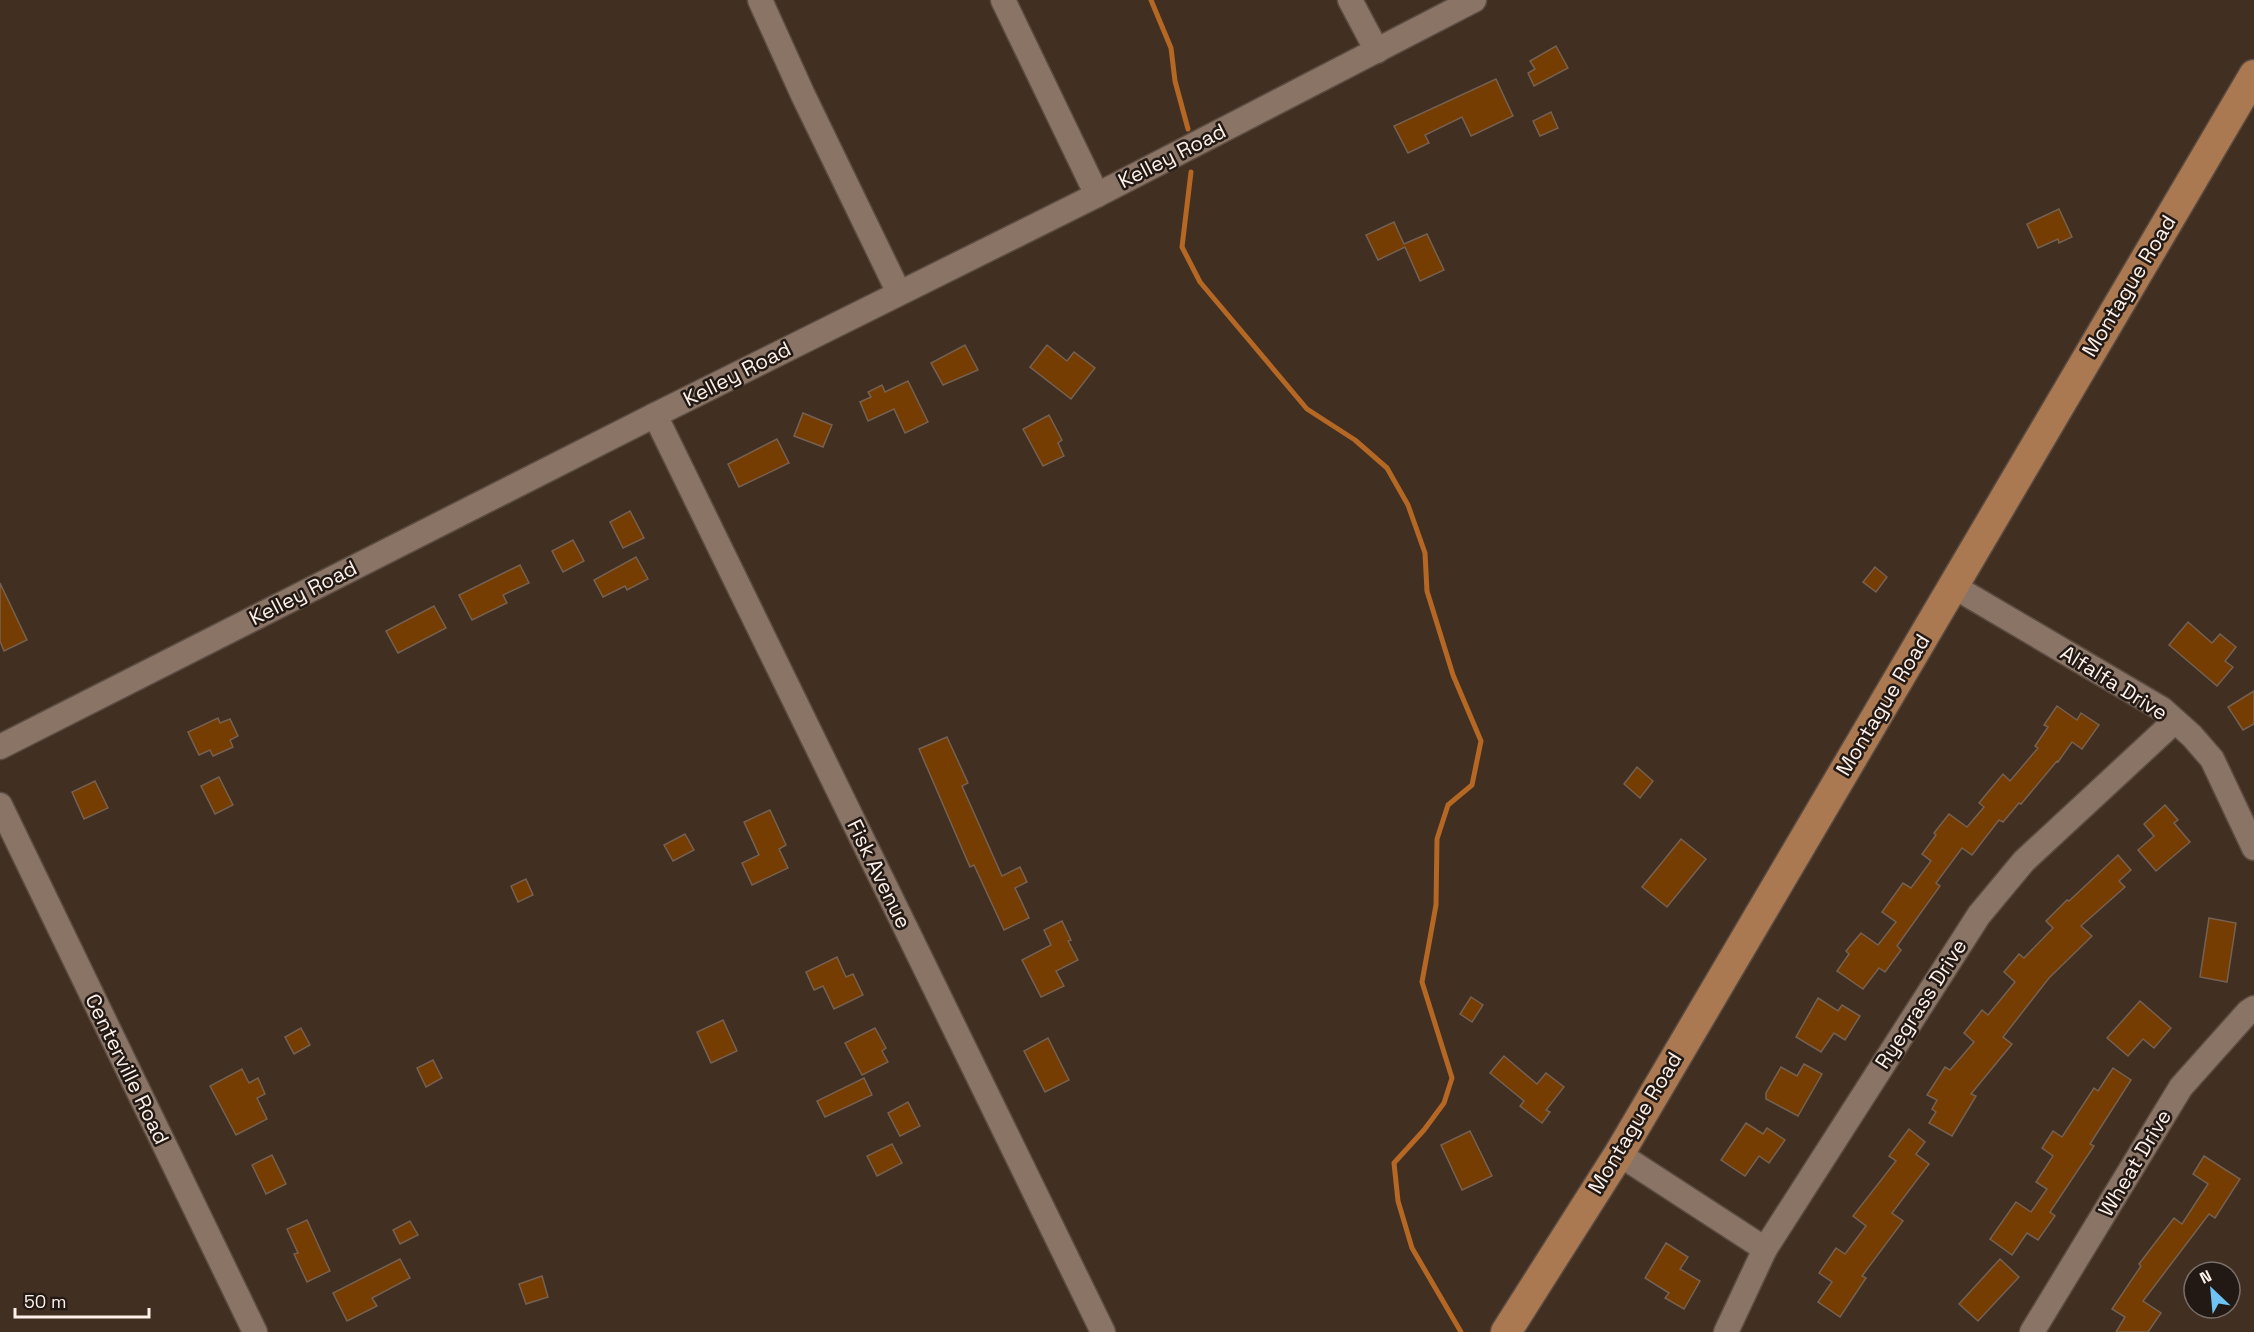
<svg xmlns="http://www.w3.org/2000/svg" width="2254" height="1332" viewBox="0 0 2254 1332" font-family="'Space Grotesk',sans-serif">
	<rect width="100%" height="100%" fill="#412f22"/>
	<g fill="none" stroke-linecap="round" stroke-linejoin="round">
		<g stroke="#b56724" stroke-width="5">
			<polyline points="1151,0 1171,48 1175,81 1188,129"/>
			<polyline points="1191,172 1182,247 1200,282 1307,409 1355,440 1387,468 1408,505 1425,553 1427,591 1453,675 1481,741 1472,785 1448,805 1437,839 1436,905 1422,982 1452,1078 1444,1103 1424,1130 1394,1163 1398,1201 1412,1248 1461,1332"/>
		</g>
	</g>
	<g fill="#763d02" stroke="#756152" stroke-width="1.5">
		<polygon points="1556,46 1568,68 1534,86 1528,73 1535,69 1530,61"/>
		<polygon points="1496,79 1513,116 1471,136 1462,117 1425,135 1429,143 1408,153 1394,126"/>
		<polygon points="1551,112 1558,128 1540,136 1533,121"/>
		<polygon points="2059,209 2072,237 2059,243 2058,239 2038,248 2027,224"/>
		<polygon points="1394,222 1404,244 1427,234 1444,270 1420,281 1405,247 1378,260 1366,235"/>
		<polygon points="965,345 978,370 943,385 931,363"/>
		<polygon points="1047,345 1067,361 1074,352 1095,368 1071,399 1030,367"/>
		<polygon points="908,381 928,422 905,433 894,409 868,421 860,402 871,397 868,392 882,385 885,392"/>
		<polygon points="803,413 832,425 823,447 794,436"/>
		<polygon points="1049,415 1062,440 1058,443 1064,456 1043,466 1023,429"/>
		<polygon points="777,439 789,463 739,487 728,464"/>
		<polygon points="630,511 644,538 623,548 610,522"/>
		<polygon points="573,540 584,561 563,572 552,551"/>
		<polygon points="636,557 648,579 627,590 625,586 603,597 594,580"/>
		<polygon points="520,565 529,583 503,595 507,603 472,620 459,595"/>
		<polygon points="1875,567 1887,577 1876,592 1863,582"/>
		<polygon points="0,583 27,640 4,651 0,641"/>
		<polygon points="434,606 446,628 398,653 386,631"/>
		<polygon points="2188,622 2212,643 2220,634 2236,647 2225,661 2233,667 2217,686 2169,645"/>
		<polygon points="2254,691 2254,724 2243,730 2228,707"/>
		<polygon points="2057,706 2077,720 2081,713 2099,725 2082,749 2072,742 2058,762 2057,761 2021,804 2019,803 2003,822 1999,820 1972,855 1962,848 1936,883 1940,886 1897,946 1901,950 1885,972 1879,968 1863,989 1837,971 1849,954 1846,951 1861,933 1878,945 1896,922 1882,912 1903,883 1911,888 1931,861 1922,854 1936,835 1934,833 1949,814 1967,827 1984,807 1979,803 2003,774 2010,781 2038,748 2035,746 2048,727 2044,725"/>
		<polygon points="218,718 220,723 230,719 238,736 230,740 233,747 213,756 210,750 199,755 188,732"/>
		<polygon points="947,737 968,783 962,786 1002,876 1020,867 1027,882 1015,888 1029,918 1004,930 974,865 970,867 919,749"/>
		<polygon points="1637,767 1653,781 1640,798 1624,784"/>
		<polygon points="219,777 233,805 215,814 201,786"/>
		<polygon points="95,781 108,808 84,819 72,792"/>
		<polygon points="2165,805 2178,820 2174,823 2190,842 2156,871 2138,850 2154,836 2144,824"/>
		<polygon points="770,810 786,845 779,849 788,868 752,885 742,863 759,855 744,822"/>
		<polygon points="685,834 694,850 673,861 664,845"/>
		<polygon points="1681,839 1706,859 1667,907 1642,887"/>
		<polygon points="2118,855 2131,870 2119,881 2125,887 2081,926 2092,936 2049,978 2003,1037 2012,1044 1971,1094 1976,1096 1952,1136 1929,1123 1936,1112 1932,1109 1937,1100 1927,1095 1945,1067 1950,1070 1974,1042 1964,1033 1982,1010 1988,1015 2015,982 2004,972 2019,954 2024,958 2053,928 2046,921 2067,900 2069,901"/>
		<polygon points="526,879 533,895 518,902 511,886"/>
		<polygon points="2209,918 2236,923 2227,982 2200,977"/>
		<polygon points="1062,921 1071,940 1068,941 1078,960 1056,971 1064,986 1041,997 1022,960 1051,945 1044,930"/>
		<polygon points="837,957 846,977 853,974 863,995 834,1009 823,986 814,990 806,972"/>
		<polygon points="1471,997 1483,1005 1472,1022 1460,1014"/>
		<polygon points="1818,998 1838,1011 1842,1005 1860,1016 1845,1040 1834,1033 1821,1052 1796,1037"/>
		<polygon points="2140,1001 2171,1028 2154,1048 2143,1039 2128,1056 2107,1038"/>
		<polygon points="723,1020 737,1051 711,1063 697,1032"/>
		<polygon points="301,1028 310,1045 294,1054 285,1037"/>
		<polygon points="875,1028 886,1048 882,1051 888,1062 862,1075 845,1043"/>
		<polygon points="1048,1038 1069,1080 1045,1092 1024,1051"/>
		<polygon points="1504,1056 1537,1084 1546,1073 1564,1087 1546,1110 1550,1112 1542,1123 1520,1106 1524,1101 1490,1073"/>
		<polygon points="433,1060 442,1078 426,1087 417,1068"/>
		<polygon points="1804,1064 1822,1074 1798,1116 1766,1099 1766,1093 1781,1067 1797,1076"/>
		<polygon points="2113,1068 2131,1080 2090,1144 2094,1146 2050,1212 2055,1216 2038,1240 2027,1233 2012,1255 1990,1239 2016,1202 2031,1212 2047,1189 2036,1182 2053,1156 2042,1148 2053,1131 2062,1137 2094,1088 2098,1091"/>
		<polygon points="242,1069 249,1083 258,1078 265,1094 257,1098 267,1119 236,1135 210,1086"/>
		<polygon points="864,1078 872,1095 825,1117 817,1101"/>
		<polygon points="908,1102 920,1126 900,1136 888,1113"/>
		<polygon points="1746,1123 1763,1134 1767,1128 1785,1140 1769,1163 1759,1156 1745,1176 1721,1160"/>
		<polygon points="1909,1129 1925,1142 1916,1154 1929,1164 1892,1213 1903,1221 1862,1276 1866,1278 1840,1317 1818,1302 1832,1282 1819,1273 1836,1248 1845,1254 1866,1226 1853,1216 1896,1161 1889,1156"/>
		<polygon points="1470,1131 1492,1176 1462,1190 1441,1145"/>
		<polygon points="892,1144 902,1163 877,1176 867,1156"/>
		<polygon points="272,1155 286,1184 266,1194 252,1165"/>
		<polygon points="2204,1156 2240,1179 2215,1218 2209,1214 2143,1301 2161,1313 2148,1332 2116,1332 2125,1317 2112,1309 2141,1266 2139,1264 2174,1218 2182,1224 2208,1184 2193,1174"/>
		<polygon points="307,1220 330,1271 307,1282 294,1254 298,1253 287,1229"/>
		<polygon points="410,1221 418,1235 400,1244 393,1230"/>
		<polygon points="1666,1243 1688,1257 1680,1269 1700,1281 1684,1309 1665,1298 1669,1293 1645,1278"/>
		<polygon points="400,1259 410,1278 372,1298 377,1306 347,1321 333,1293"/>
		<polygon points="2000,1259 2019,1277 1978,1321 1959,1304"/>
		<polygon points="542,1276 548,1297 526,1304 519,1284"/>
	</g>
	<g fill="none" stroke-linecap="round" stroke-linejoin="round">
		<defs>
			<g id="minor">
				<polyline points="760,0 803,95 899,293"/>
				<polyline points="1003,0 1097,195"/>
				<polyline points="1350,0 1377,51"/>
				<polyline points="655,415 1103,1332"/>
				<polyline points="1953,586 2162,709 2192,736 2212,759 2254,848"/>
				<polyline points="0,747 655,415 1097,195 1474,0"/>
				<polyline points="0,805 255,1332"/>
				<polyline points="1619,1154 1765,1249"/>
				<polyline points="1726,1332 1765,1249 1979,915 2024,861 2175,721"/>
				<polyline points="2032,1332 2181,1087 2248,1012 2254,1008"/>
			</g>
			<polyline id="major" points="1506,1332 1619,1154 2254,75"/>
		</defs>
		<use href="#minor" stroke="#5b4b40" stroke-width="27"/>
		<use href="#major" stroke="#5b4b40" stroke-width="33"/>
		<use href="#minor" stroke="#897465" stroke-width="24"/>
		<use href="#major" stroke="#aa7851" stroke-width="30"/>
	</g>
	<g text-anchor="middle" stroke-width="5" stroke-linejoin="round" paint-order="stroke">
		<g font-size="21" fill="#fef1e9" stroke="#221914">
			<text transform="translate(1172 156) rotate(-27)" y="7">Kelley Road</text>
			<text transform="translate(2129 286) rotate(-59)" y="7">Montague Road</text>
			<text transform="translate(737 374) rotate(-27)" y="7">Kelley Road</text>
			<text transform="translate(303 593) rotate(-27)" y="7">Kelley Road</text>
			<text transform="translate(2114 683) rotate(32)" y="7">Alfalfa Drive</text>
			<text transform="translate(1883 705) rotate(-59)" y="7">Montague Road</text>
			<text transform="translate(879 874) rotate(64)" y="7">Fisk Avenue</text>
			<text transform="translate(1921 1004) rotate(-57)" y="7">Ryegrass Drive</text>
			<text transform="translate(127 1069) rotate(64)" y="7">Centerville Road</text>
			<text transform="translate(1635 1123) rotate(-59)" y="7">Montague Road</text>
			<text transform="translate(2135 1163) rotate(-59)" y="7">Wheat Drive</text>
		</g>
	</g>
	<g transform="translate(2212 1290) rotate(334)"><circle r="28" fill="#221914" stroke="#7a6f69" stroke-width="1.5"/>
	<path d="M0-4.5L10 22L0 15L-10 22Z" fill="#6fc2f4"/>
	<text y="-9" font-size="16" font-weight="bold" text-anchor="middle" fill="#fef1e9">N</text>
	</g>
	<path d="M15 1308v9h134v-9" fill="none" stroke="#fef1e9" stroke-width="3"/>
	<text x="24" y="1308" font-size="18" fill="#fef1e9" stroke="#221914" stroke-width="4.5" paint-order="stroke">50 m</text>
</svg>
